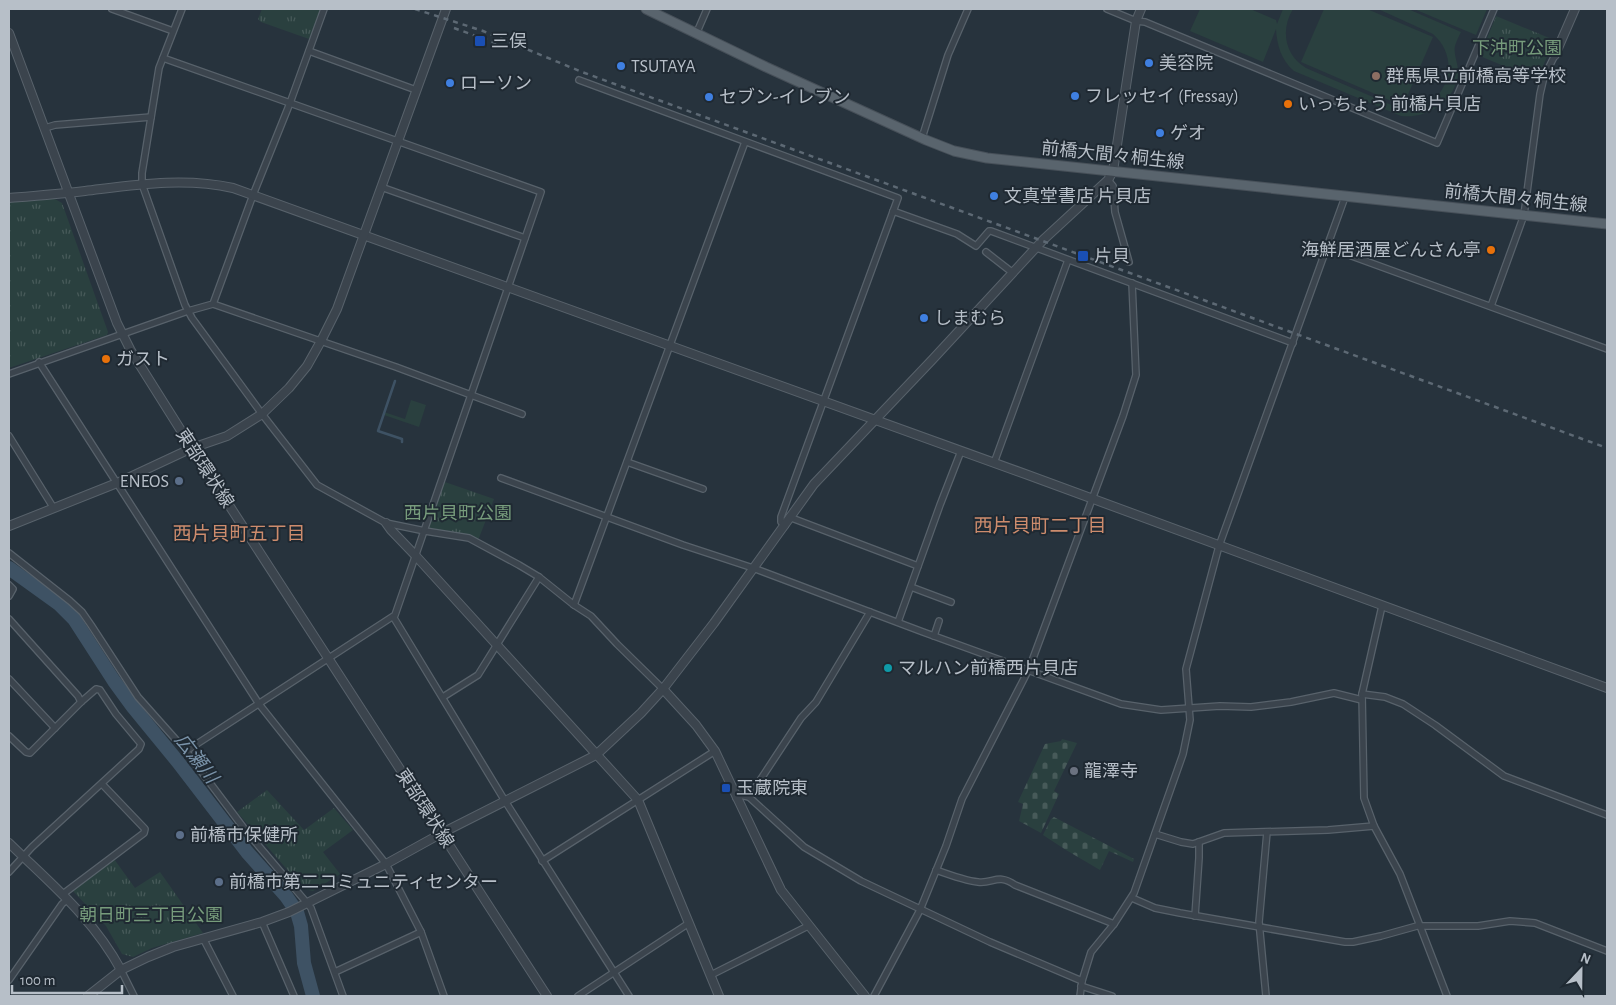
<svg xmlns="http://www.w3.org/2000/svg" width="1616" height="1005" viewBox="0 0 1616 1005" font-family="'Alegreya Sans','Noto Sans JP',sans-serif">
	<defs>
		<pattern id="cemetery-stones" width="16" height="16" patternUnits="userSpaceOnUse" patternTransform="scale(1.25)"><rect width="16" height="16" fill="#2a403f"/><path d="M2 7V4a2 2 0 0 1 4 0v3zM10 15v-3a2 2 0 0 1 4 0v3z" fill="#475a59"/></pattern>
		<pattern id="park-tufts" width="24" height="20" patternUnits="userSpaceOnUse" patternTransform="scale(1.25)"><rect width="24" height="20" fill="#2a403f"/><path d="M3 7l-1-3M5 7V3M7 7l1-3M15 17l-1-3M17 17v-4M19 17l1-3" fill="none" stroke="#475a59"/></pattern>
	</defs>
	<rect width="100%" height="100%" fill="#27333d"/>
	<g fill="url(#cemetery-stones)">
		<polygon points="1062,739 1077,743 1054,791 1059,794 1041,833 1019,821 1023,804 1018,802 1045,744 1061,741"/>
		<polygon points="1054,817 1134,859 1133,862 1109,851 1100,870 1066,850 1043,835 1051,819"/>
	</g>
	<g fill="url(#park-tufts)">
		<polygon points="262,9 322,9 309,39 261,22 258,19"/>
		<polygon points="1496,16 1554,40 1537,80 1480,56"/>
		<polygon points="53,198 62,203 108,332 107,335 9,368 9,202"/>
		<polygon points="442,481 494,499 477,543 425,531"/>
		<polygon points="267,790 304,830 334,808 353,830 323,852 340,874 313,891 304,889 237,812"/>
		<polygon points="114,859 135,888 160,872 203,933 152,948 133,957 122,954 106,926 72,890"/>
	</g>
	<g fill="#2a403f">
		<path d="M1200,9h50l26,11 1,4 6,-15h10c-13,21 -8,47 13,59l90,39c45,11 71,-43 37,-73l-55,-25h30l53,23c-2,4 -5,10 -6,14 -2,8 4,19 3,28 -3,28 -31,45 -57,42l-107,-45c-13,-11 -17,-26 -18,-42l-13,33 -73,-31z"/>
		<polygon points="1324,9 1367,9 1433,37 1403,106 1301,62"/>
		<polygon points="1414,9 1487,9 1476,35"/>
		<polygon points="411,400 426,405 419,427 384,415 384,412 405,419"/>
	</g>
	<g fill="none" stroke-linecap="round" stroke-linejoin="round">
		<polyline stroke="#3e5264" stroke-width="2.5" points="395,381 378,431 402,439 402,442"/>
		<polyline stroke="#3e5264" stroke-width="14" points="9,568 59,604 74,619 114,681 133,707 178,762 247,852 286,896 297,912 301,926 304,963 313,996"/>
		<defs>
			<g id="minor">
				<polyline points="112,9 173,31"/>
				<polyline points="182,9 159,68 142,173 142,184 185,305 192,318 262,414 317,485 386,523 425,531 469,538 519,565 539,577 574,605 591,616 617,644 663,689"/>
				<polyline points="1107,9 1136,21 1145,22 1437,143 1494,9"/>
				<polyline points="697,32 707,9"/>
				<polyline points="309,51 416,90"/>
				<polyline points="163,58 541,192 395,615 186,751"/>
				<polyline points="579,80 898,198 781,517 781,522 785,526"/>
				<polyline points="45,128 55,125 151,117"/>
				<polyline points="922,138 948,55 968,9"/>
				<polyline points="1108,180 1113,186 1115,212 1129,262"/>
				<polyline points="381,187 525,238"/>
				<polyline points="893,211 957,234 976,246 989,231 991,231 1293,343"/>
				<polyline points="1327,247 1607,349"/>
				<polyline points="986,252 1013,273"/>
				<polyline points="213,304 396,367 522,414"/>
				<polyline points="1491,306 1524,215 1540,94 1544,77 1555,55"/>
				<polyline points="39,362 259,704 386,864 421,932 444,996"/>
				<polyline points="9,374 188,311 213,304 253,195 290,103 324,9"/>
				<polyline points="9,436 53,507"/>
				<polyline points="627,462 703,489"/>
				<polyline points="994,463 1068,260"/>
				<polyline points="501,478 683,545 753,568 923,632 1121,704 1161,710 1220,706 1251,707 1291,702 1334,693 1362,700"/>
				<polyline points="789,517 918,566"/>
				<polyline points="9,553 70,601 82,612 91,625 138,697 186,751 246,831 307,903 311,908 343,996"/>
				<polyline points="9,585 13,589 9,596"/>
				<polyline points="911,587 951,602"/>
				<polyline points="574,605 745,142"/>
				<polyline points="1382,606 1362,694 1364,798 1374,826 1400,874 1447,996"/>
				<polyline points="394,618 505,801 629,996"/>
				<polyline points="9,619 78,696 81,702"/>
				<polyline points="898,622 940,505 961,451"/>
				<polyline points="934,636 939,621"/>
				<polyline points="9,679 55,728"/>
				<polyline points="1362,694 1385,697 1403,704 1435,725 1504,776 1607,815"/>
				<polyline points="443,697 478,675 539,577"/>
				<polyline points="9,736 26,752 30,753 81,702 96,689 100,690 116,714 141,744 139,749 32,847 9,872"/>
				<polyline points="749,797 801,718 816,702 870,612"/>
				<polyline points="736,798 740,795 749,797 804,847 861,881 990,942 1082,981"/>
				<polyline points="1155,834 1181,842 1193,844 1224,833 1328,830 1374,826"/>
				<polyline points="542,861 715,751"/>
				<path d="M936,870c11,4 31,11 42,12 15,2 20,-9 37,3l99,39"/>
				<polyline points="63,894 144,833 145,829 102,784"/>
				<polyline points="1132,898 1155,908 1180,913 1345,942 1353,942 1381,936 1417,926 1478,926 1510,921 1535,923 1607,951"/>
				<polyline points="1195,916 1199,858 1199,842"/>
				<polyline points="262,922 294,996"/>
				<polyline points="204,940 233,996"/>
				<polyline points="121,970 134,996"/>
				<polyline points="335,972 421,932"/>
				<polyline points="711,975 808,926"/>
				<polyline points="9,980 62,904 68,899"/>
				<polyline points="1081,986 1112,996"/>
				<polyline points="578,996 689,923"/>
				<polyline points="874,996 920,910 946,846 962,799 1029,669 1123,416 1136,375 1132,283"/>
				<polyline points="1080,996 1082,981 1091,952 1114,924 1134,893 1183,754 1190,720 1186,669 1219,546 1345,197"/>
				<polyline points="1266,996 1259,922 1267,832"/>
			</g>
			<g id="tertiary">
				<polyline points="9,33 117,323 131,351 192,448 547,996"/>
				<polyline points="1555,55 1575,9"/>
				<path d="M9,198c25,-2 51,-4 76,-7 50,-6 98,-14 148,-3l795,287 579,213"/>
				<polyline points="386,523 391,530 415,555 638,800 719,996"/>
				<polyline points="9,526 117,483 192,448 227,436 262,414 289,388 307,366 321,341 337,309 446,9"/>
				<polyline points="663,689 696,725 715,751 781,890 865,996"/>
				<path d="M9,843c42,41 84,75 112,127"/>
				<polyline points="88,996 121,970 148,957 173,947 262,922 289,912 386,864 442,833 596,755 641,713 663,689 714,623 814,484 932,360 1043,240 1108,180 1113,171 1136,21 1141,9"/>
			</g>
			<polyline id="primary" points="646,9 766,67 926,140 954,151 987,158 1607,224"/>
		</defs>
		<use href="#minor" stroke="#58626b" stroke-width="8"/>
		<use href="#tertiary" stroke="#58626b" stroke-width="10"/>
		<use href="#primary" stroke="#475059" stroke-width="11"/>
		<use href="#minor" stroke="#3b444d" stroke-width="5.5"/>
		<use href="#tertiary" stroke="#3b444d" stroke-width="8"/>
		<use href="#primary" stroke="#59646d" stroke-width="9"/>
		<g stroke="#5d6974" stroke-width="2.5" stroke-dasharray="5 5" stroke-linecap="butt">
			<polyline points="415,9 483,31 582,72 1607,448"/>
			<polyline points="454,28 501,45"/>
		</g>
	</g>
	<g fill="#1a4fb4" stroke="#1f2932" stroke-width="2">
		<rect x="474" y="35" width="12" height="12" rx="2.5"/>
		<rect x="1077" y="250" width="12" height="12" rx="2.5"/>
		<rect x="721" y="783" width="10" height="10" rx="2.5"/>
	</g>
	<g fill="#3f7fe0" stroke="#1f2932" stroke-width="2">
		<circle cx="1149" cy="63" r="5"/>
		<circle cx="621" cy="66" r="5"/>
		<circle cx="450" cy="83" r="5"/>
		<circle cx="1075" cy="96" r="5"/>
		<circle cx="709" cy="97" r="5"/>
		<circle cx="1160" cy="133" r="5"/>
		<circle cx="994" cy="196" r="5"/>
		<circle cx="924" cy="318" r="5"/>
	</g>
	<circle fill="#8d6e63" stroke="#1f2932" stroke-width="2" cx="1376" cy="76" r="5"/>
	<g fill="#e8710a" stroke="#1f2932" stroke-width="2">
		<circle cx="1288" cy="104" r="5"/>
		<circle cx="1491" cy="250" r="5"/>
		<circle cx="106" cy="359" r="5"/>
	</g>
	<g fill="#5c6f8a" stroke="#1f2932" stroke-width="2">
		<circle cx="179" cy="481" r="5"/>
		<circle cx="180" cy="835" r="5"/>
		<circle cx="219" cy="882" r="5"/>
	</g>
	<circle fill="#0f9aa8" stroke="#1f2932" stroke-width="2" cx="888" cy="668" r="5"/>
	<circle fill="#6b7280" stroke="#1f2932" stroke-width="2" cx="1074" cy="771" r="5"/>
	<g text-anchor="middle" stroke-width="4" stroke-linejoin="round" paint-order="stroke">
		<g font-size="18" fill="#b7bfc8" stroke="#1f2932" text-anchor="start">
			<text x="491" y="47">三俣</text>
			<text x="1159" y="69">美容院</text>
			<text x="631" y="72">TSUTAYA</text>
			<text x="1386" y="82">群馬県立前橋高等学校</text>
			<text x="460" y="89">ローソン</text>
			<text x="1085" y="102">フレッセイ (Fressay)</text>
			<text x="719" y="103">セブン-イレブン</text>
			<text x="1298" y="110">いっちょう 前橋片貝店</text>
			<text x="1170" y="139">ゲオ</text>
			<text x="1004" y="202">文真堂書店 片貝店</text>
			<text x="1481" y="256" text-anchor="end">海鮮居酒屋どんさん亭</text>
			<text x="1094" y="262">片貝</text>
			<text x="934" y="324">しまむら</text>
			<text x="116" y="365">ガスト</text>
			<text x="169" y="487" text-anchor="end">ENEOS</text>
			<text x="898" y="674">マルハン前橋西片貝店</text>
			<text x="1084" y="777">龍澤寺</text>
			<text x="736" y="794">玉蔵院東</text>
			<text x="190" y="841">前橋市保健所</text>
			<text x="229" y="888">前橋市第二コミュニティセンター</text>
		</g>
		<g font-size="18" fill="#779c7c" stroke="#1f2932">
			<text x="1517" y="54">下沖町公園</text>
			<text x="458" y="519">西片貝町公園</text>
			<text x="151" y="921">朝日町三丁目公園</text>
		</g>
		<g font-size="18" fill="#b7bfc8" stroke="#1f2932">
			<text transform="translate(1113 155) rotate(6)" y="6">前橋大間々桐生線</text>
			<text transform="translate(1516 198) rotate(6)" y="6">前橋大間々桐生線</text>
			<text transform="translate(205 468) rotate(57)" y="6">東部環状線</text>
			<text transform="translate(425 808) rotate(57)" y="6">東部環状線</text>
		</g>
		<g font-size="19" fill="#cd8c6d" stroke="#1f2932">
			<text x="1040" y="532">西片貝町二丁目</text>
			<text x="239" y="540">西片貝町五丁目</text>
		</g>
		<g font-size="19" font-style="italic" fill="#7a93a9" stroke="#1f2932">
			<text transform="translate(197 758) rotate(52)" y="7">広瀬川</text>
		</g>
	</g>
	<rect width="1616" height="1005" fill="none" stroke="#b7bfc8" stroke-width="20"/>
	<g transform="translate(1581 970) rotate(22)" stroke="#1f2932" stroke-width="4" paint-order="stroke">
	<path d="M0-4L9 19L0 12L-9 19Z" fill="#b7bfc8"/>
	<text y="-8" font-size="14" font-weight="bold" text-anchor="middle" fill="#b7bfc8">N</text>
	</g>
	<path d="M12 985v8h110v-8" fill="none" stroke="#b7bfc8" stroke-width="2.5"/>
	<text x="20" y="985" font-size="15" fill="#b7bfc8" stroke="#1f2932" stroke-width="4" paint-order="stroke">100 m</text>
</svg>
